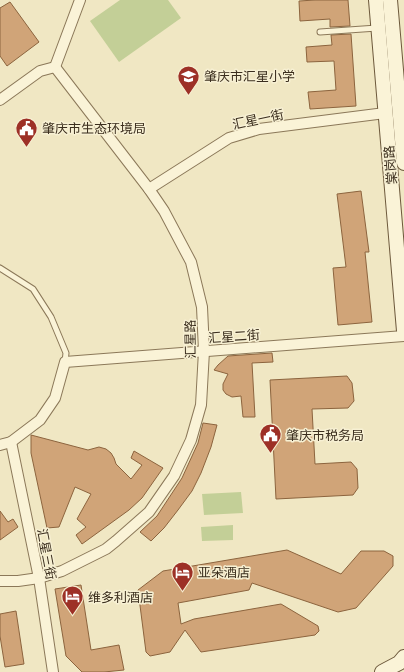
<svg xmlns="http://www.w3.org/2000/svg" width="404" height="672" viewBox="0 0 404 672" font-family="'Noto Serif','Noto Sans SC',serif">
	<rect width="100%" height="100%" fill="#f0e7c3"/>
	<g fill="#c3cf97">
		<polygon points="120,0 168,0 181,18 119,62 90,21"/>
		<polygon points="241,492 243,513 204,515 202,494"/>
		<polygon points="233,525 233,540 202,541 201,527"/>
	</g>
	<g fill="#d0a478" stroke="#8c643e">
		<polygon points="315,0 348,0 350,26 330,27 330,19 300,21 299,1"/>
		<polygon points="10,2 39,42 7,66 0,56 0,8"/>
		<polygon points="351,34 356,106 310,109 308,92 336,90 334,61 307,62 306,47 332,45 331,35"/>
		<polygon points="361,191 369,252 365,252 372,322 338,325 333,268 346,267 337,194"/>
		<polygon points="272,353 273,362 252,363 255,417 243,417 241,396 232,397 226,394 223,390 223,384 228,374 214,370 218,365 228,356"/>
		<polygon points="347,376 352,383 354,401 348,408 312,409 315,464 351,462 357,469 358,488 353,495 276,499 270,380"/>
		<polygon points="203,423 217,425 211,447 201,473 192,491 178,510 164,528 151,541 140,532 157,516 182,478 198,443"/>
		<polygon points="31,435 88,450 99,447 106,449 111,453 114,458 116,464 131,479 142,465 131,458 134,451 163,468 142,498 129,510 82,544 76,535 86,527 77,519 91,494 75,487 59,527 47,528 31,453"/>
		<polygon points="0,511 8,522 13,519 18,527 0,540"/>
		<polygon points="287,550 341,574 361,551 384,551 393,556 393,566 356,608 338,612 252,583 249,590 178,603 181,624 194,619 281,604 318,626 319,631 315,635 201,652 185,630 170,652 150,656 146,652 138,590 163,571"/>
		<polygon points="81,585 91,650 119,645 124,670 104,672 82,672 66,656 55,589"/>
		<polygon points="16,611 24,664 5,667 0,636 0,614"/>
	</g>
	<g fill="none" stroke-linecap="round" stroke-linejoin="round">
		<defs>
			<g id="lane">
				<polyline points="320,32 377,28"/>
				<polyline points="0,268 33,289 51,317 66,353 65,362"/>
			</g>
			<g id="street">
				<polyline points="55,67 80,0"/>
				<polyline points="0,100 40,71 55,67"/>
				<polyline points="149,189 229,138 259,129 385,113"/>
				<polyline points="11,442 39,578 53,672"/>
				<polyline points="0,445 11,442 40,420 55,398 65,362 404,336"/>
				<polyline points="0,581 18,581 39,578 62,571 106,549 116,541 149,512 174,476 191,440 201,405 204,351 202,307 191,262 164,211 149,189 55,67"/>
			</g>
			<g id="secondary">
				<polyline points="376,0 404,331"/>
				<polyline points="390,0 404,163"/>
				<polyline points="382,672 399,663 404,657"/>
			</g>
		</defs>
		<use href="#lane" stroke="#8b7859" stroke-width="7"/>
		<use href="#street" stroke="#8b7859" stroke-width="12"/>
		<use href="#secondary" stroke="#6d593c" stroke-width="16"/>
		<use href="#lane" stroke="#faf3d7" stroke-width="5"/>
		<use href="#street" stroke="#faf3d7" stroke-width="10"/>
		<use href="#secondary" stroke="#faf3d7" stroke-width="14"/>
	</g>
	<defs>
		<symbol id="school-pin" viewBox="-11 -11 22 30"><path d="M0 17L-7.5 6A9.5 9.5 0 1 1 7.5 6Z" fill="#9d3026" stroke="#f7f0d3"/><path d="M0-5L7-2L0 1L-7-2ZM-4 1L0 2.5L4 1V4Q0 6-4 4Z" fill="#fff"/></symbol>
		<symbol id="civic-pin" viewBox="-11 -11 22 30"><path d="M0 17L-7.5 6A9.5 9.5 0 1 1 7.5 6Z" fill="#9d3026" stroke="#f7f0d3"/><path d="M-.6-6.5H3V-4.5H.6V-3L4-1V1h2V6H-6V1h2V-1L-.6-3ZM-1.2 2.5V6h2.4V2.5Z" fill="#fff"/></symbol>
		<symbol id="hotel-pin" viewBox="-11 -11 22 30"><path d="M0 17L-7.5 6A9.5 9.5 0 1 1 7.5 6Z" fill="#9d3026" stroke="#f7f0d3"/><path d="M-6-4.5h1.5V1H6V5H4.5V3h-9V5H-6ZM-4 0a1.8 1.8 0 1 1 3.6 0ZM.5 0V-2.5h3Q6-2.5 6 0Z" fill="#fff"/></symbol>
	</defs>
	<g fill-rule="evenodd">
		<use href="#school-pin" x="176" y="64" width="25" height="34"/>
		<use href="#civic-pin" x="14" y="116" width="25" height="34"/>
		<use href="#civic-pin" x="258" y="422" width="25" height="34"/>
		<use href="#hotel-pin" x="170" y="560" width="25" height="34"/>
		<use href="#hotel-pin" x="60" y="584" width="25" height="34"/>
	</g>
	<g text-anchor="middle" stroke-width="3" stroke-linejoin="round" paint-order="stroke">
		<g font-size="13" fill="#3b2e1e" stroke="#f7f0d3" text-anchor="start">
			<text x="204" y="81">肇庆市汇星小学</text>
			<text x="42" y="133">肇庆市生态环境局</text>
			<text x="286" y="440">肇庆市税务局</text>
			<text x="198" y="577">亚朵酒店</text>
			<text x="88" y="602">维多利酒店</text>
		</g>
		<g font-size="13" fill="#3b2e1e" stroke="#f7f0d3">
			<text transform="translate(258 119) rotate(-12)" y="5">汇星一街</text>
			<text transform="translate(390 165) rotate(-95)" y="5">棠岗路</text>
			<text transform="translate(234 336) rotate(-4)" y="5">汇星二街</text>
			<text transform="translate(190 339) rotate(-91)" y="5">汇星路</text>
			<text transform="translate(47 554) rotate(79)" y="5">汇星三街</text>
		</g>
	</g>
</svg>
